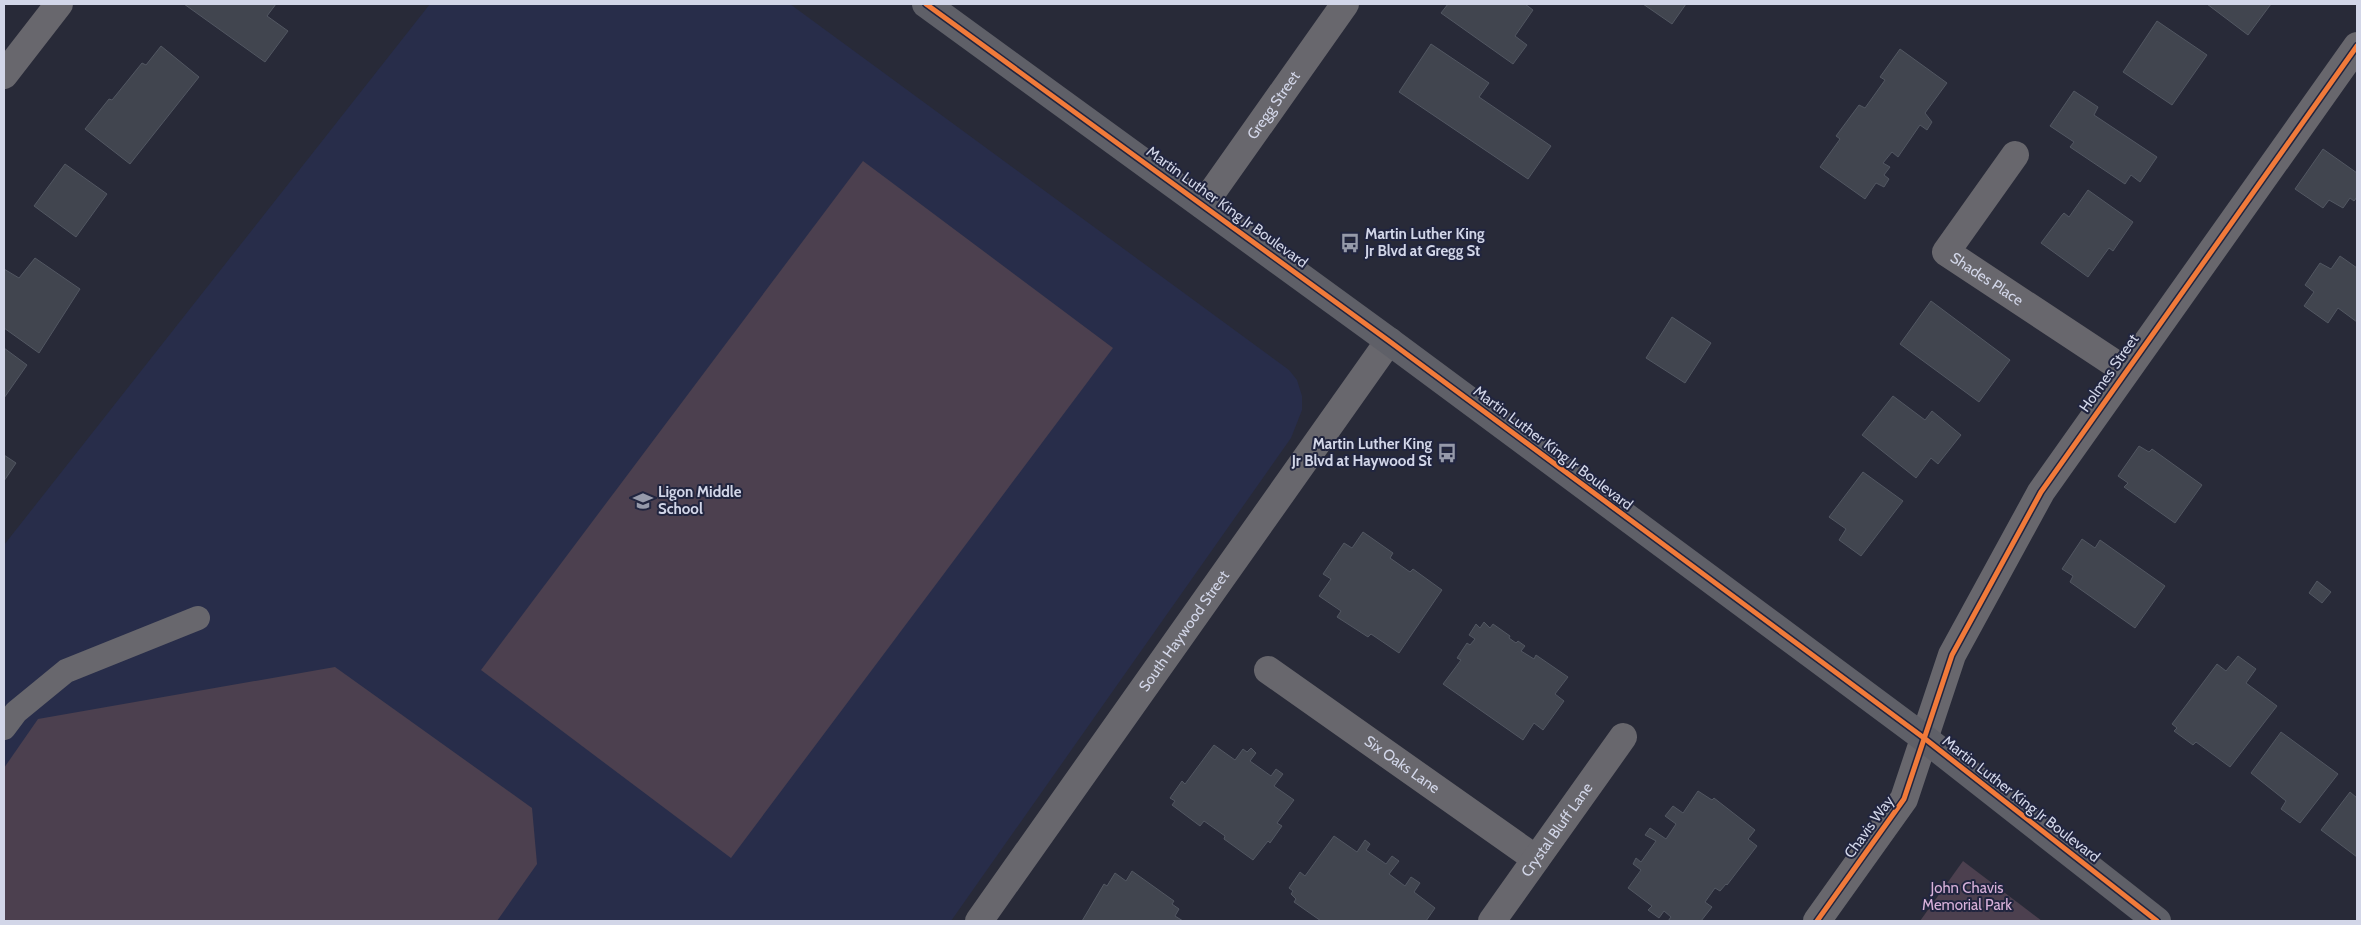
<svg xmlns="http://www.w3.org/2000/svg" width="2361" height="925" viewBox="0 0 2361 925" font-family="Cabin,sans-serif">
	<rect width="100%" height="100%" fill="#282a38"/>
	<polygon fill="#282d4a" points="430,4 790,4 1289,370 1297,380 1302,396 1302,410 1291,438 951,921 4,921 4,545"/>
	<g fill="#4c404f">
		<polygon points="863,161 1113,348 731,858 481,670"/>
		<polygon points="335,667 532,808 537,864 497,921 4,921 4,768 38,719"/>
		<polygon points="1963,861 2042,921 1920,921"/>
	</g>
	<g fill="#41454f" stroke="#525762">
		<polygon points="184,4 276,4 267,16 288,31 265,62"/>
		<polygon points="1448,4 1525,4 1533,10 1515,36 1527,45 1513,64 1441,13"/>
		<polygon points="1643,4 1686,4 1672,24"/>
		<polygon points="2207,4 2271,4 2248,35"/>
		<polygon points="2157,21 2207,55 2172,105 2123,72"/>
		<polygon points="1431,44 1489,83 1479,97 1551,146 1528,179 1399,92"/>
		<polygon points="161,46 199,77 130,164 85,129 109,99 112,100 142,63 146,65"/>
		<polygon points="1900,49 1947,83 1925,113 1932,122 1927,130 1920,125 1898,157 1892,152 1883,163 1890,167 1884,175 1889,179 1884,187 1876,183 1865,199 1820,167 1840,139 1836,136 1859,105 1865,108 1885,80 1880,77"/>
		<polygon points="2074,91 2098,107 2094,115 2157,157 2140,182 2131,175 2125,184 2070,147 2074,142 2050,126"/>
		<polygon points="2323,149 2357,173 2357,197 2354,201 2350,198 2343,208 2329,200 2323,208 2295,189"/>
		<polygon points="65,164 107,194 76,237 34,206"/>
		<polygon points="2088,190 2133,222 2113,251 2109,248 2088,277 2041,243 2062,215 2064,213 2069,217"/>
		<polygon points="2340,256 2357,268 2357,322 2338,308 2328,323 2304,306 2314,292 2305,285 2320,263 2331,269"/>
		<polygon points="35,258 80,289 39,353 4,328 4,269 19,278"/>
		<polygon points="1931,301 2010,360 1979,402 1900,344"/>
		<polygon points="1672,317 1711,343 1685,383 1646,358"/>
		<polygon points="4,348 27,365 4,398"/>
		<polygon points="1893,396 1925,420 1932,411 1961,435 1938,464 1931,458 1916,478 1862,435"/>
		<polygon points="2139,446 2149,452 2152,449 2202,485 2175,523 2124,487 2128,483 2118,476"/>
		<polygon points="4,455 16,463 4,481"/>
		<polygon points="1863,472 1903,501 1861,556 1839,540 1846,529 1829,517"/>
		<polygon points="1363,532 1393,553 1390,558 1410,572 1413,569 1442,590 1399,653 1371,634 1368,637 1337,617 1341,611 1319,596 1331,579 1323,574 1344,543 1352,548"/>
		<polygon points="2082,539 2095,548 2100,540 2165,586 2135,628 2070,582 2073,576 2062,569"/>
		<polygon points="2317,581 2331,592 2322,603 2309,593"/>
		<polygon points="1484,622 1490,628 1493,624 1510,636 1509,638 1516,643 1518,641 1525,646 1521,651 1534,659 1536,655 1568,677 1555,694 1564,701 1543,730 1534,723 1523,740 1443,684 1461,660 1457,658 1467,643 1470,645 1475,639 1469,635 1476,624 1480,628"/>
		<polygon points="2238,656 2256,669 2246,683 2277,706 2230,767 2196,742 2193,745 2174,731 2177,728 2172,724 2217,664 2226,671"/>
		<polygon points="2281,732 2338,774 2300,823 2281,809 2286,801 2251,773"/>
		<polygon points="1214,745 1235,760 1243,749 1247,752 1251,748 1256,753 1250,761 1271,776 1276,769 1283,774 1274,786 1294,800 1277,823 1282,826 1270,843 1268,841 1253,860 1224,839 1225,836 1204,821 1200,826 1172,805 1175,801 1170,798 1182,781 1185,784"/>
		<polygon points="1698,791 1712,800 1714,798 1755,830 1748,839 1757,846 1727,885 1726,884 1720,891 1715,888 1705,902 1712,907 1701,921 1668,921 1671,917 1664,911 1659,918 1648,910 1652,906 1628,888 1641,870 1633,864 1636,858 1641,862 1656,841 1645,835 1650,828 1666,839 1676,824 1665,816 1673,806 1683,813"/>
		<polygon points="2350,792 2357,798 2357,857 2321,830"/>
		<polygon points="1334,836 1357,852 1365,840 1370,844 1366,850 1386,864 1392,856 1399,861 1389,874 1405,886 1411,877 1420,883 1414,892 1435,908 1426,921 1321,921 1294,902 1296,899 1291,894 1293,891 1289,888 1300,872 1305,876"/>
		<polygon points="1132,871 1174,901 1172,904 1179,909 1175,916 1183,921 1082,921 1104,884 1107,886 1115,873 1126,881"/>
	</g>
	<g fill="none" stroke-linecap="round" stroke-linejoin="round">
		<polyline stroke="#68676d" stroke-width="24" points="4,728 16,712 66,671 198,618"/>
		<g stroke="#68676d" stroke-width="28">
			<polyline points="4,75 59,4"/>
			<path id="s1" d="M2015,155l-69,97 180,119"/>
			<path id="s2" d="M1203,205l142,-201"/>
			<path id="s3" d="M1268,670l268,189"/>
			<path id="s4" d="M979,921l410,-580"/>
			<path id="s5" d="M1492,921l131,-184"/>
			<polyline points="1817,921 1904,799 1952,655 2041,492 2357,46"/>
		</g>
		<polyline stroke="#5f6068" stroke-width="28" points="926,4 1389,341 1811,654 1924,738 2157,921"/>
		<defs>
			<g id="cycleway">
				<polyline points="926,4 1389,341 1811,654 1924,738 2157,921"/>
				<polyline points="1817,921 1904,799 1952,655 2041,492 2357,46"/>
			</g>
		</defs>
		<use href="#cycleway" stroke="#21253f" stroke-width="8"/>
		<use href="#cycleway" stroke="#f17a3a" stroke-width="5"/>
	</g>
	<defs>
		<symbol id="bus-bare" viewBox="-9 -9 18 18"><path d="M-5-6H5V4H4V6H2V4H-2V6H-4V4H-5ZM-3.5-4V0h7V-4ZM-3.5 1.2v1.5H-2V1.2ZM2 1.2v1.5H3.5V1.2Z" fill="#969aaa" stroke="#21253f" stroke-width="2.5" paint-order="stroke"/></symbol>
		<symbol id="school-bare" viewBox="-9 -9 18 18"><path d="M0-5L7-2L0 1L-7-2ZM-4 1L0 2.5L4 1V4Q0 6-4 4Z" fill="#969aaa" stroke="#21253f" stroke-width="2.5" paint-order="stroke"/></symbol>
	</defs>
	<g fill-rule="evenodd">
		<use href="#bus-bare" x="1336" y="229" width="28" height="28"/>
		<use href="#bus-bare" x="1433" y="439" width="28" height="28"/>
		<use href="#school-bare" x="629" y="487" width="28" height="28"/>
	</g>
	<g text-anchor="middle" stroke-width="4" stroke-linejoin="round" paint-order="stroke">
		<g font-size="15" fill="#d2d6e8" stroke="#21253f">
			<text dy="5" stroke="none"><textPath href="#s2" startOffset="122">Gregg Street</textPath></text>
			<text transform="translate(1227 207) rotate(36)" y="5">Martin Luther King Jr Boulevard</text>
			<text dy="5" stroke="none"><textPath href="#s1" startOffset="168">Shades Place</textPath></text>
			<text transform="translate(2109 373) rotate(-55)" y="5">Holmes Street</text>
			<text transform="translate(1553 448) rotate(37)" y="5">Martin Luther King Jr Boulevard</text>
			<text dy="5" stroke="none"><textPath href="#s4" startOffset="355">South Haywood Street</textPath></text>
			<text dy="5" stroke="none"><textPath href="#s3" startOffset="164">Six Oaks Lane</textPath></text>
			<text transform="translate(2021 799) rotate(38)" y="5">Martin Luther King Jr Boulevard</text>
			<text transform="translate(1869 827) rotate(-54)" y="5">Chavis Way</text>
			<text dy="5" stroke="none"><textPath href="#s5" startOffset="112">Crystal Bluff Lane</textPath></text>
		</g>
		<g font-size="15" font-weight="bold" fill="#d2d6e8" stroke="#21253f" text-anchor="start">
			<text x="1365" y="239">Martin Luther King<tspan x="1365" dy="17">Jr Blvd at Gregg St</tspan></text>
			<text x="1432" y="449" text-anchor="end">Martin Luther King<tspan x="1432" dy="17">Jr Blvd at Haywood St</tspan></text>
			<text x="658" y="497">Ligon Middle<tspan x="658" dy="17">School</tspan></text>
		</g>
		<g font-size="15" fill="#d8b1da" stroke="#21253f">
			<text x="1967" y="893">John Chavis<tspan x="1967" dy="17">Memorial Park</tspan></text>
		</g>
	</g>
	<rect width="2361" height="925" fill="none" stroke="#d2d6e8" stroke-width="10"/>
</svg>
